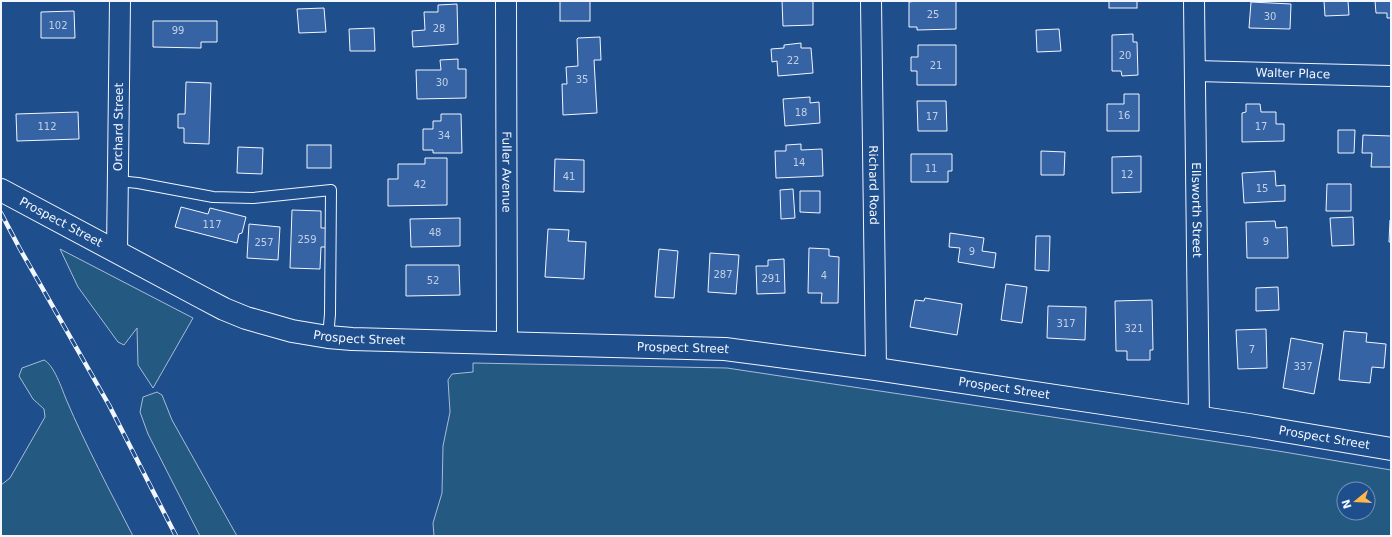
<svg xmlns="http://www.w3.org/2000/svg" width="1392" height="537" viewBox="0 0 1392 537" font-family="'DejaVu Sans',sans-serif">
	<rect width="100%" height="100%" fill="#1f4e8c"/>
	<g fill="#245a82" stroke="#a8bbd7" fill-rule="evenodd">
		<polygon points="60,249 193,318 153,388 138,365 137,328 124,345 118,342 78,287"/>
		<path d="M44,360c10,5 18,29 22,39 20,47 44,92 67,137h-132v-51l9,-7 35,-61 -1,-8 -11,-10 -14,-23 3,-8z"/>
		<path d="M473,363l254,5 551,83 113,19v66h-957l-1,-13 9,-30 1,-47 7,-34 -2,-32 4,-6 21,-2zM1344,489h24v24h-24z"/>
		<polygon points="157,392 162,395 172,420 237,536 200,536 148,434 140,412 143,397"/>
	</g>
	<g fill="#3563a3" stroke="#f2f6ff">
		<rect x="560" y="1" width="30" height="20"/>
		<polygon points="782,1 813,1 813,25 783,26"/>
		<polygon points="917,1 956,1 956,29 917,30 917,27 909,27 909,2"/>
		<rect x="1109" y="1" width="28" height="7"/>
		<polygon points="1324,1 1348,1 1349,15 1325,16"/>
		<polygon points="1375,1 1391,1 1391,18 1387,18 1387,13 1376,13"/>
		<polygon points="1251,2 1291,4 1290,29 1249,28"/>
		<polygon points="457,4 458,44 413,47 412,31 425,30 424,12 438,12 438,5"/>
		<polygon points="324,8 326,32 299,33 297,9"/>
		<polygon points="74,11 75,38 41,38 41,12"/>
		<polygon points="153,21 217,21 217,42 201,42 201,48 153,47"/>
		<polygon points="374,28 375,51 350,51 349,29"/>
		<polygon points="1059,29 1061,51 1037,52 1036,30"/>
		<polygon points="1133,34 1133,42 1137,42 1138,75 1122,76 1121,71 1112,71 1112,35"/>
		<polygon points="600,37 601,60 594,60 597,113 563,115 562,84 567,84 566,67 578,66 577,39 578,38"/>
		<polygon points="801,43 801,48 811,48 813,73 778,76 777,61 772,62 771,49 784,48 784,45"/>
		<polygon points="918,45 956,45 956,85 917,85 917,71 911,71 911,57 918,57"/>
		<polygon points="458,59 458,69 466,69 466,98 417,99 416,70 441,70 440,60"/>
		<polygon points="186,82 211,83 209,144 184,143 184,128 178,128 178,114 185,114"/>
		<polygon points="1124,94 1139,94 1139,131 1107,131 1107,104 1124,104"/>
		<polygon points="810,97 810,103 819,102 820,123 785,126 783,99"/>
		<polygon points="917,101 946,101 947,131 918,131"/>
		<polygon points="1246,104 1260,104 1261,112 1276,112 1276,124 1284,124 1284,141 1242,142 1242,113 1246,112"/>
		<polygon points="78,112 79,139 17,141 16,114"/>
		<polygon points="441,114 461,114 462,153 433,153 433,150 423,150 423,129 433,129 433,121 441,121"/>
		<polygon points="1338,130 1355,130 1354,153 1338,153"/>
		<polygon points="1363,135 1391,136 1391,175 1391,167 1371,167 1372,153 1362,153"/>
		<polygon points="801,144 801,150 822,149 823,176 776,178 775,151 786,151 786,145"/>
		<rect x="307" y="145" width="24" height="23"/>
		<polygon points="238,147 263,148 262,174 237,173"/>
		<polygon points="1041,151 1065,152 1064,175 1041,175"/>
		<polygon points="911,154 952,154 952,171 948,171 948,182 911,182"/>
		<polygon points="1141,156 1141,192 1112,193 1112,157"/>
		<polygon points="425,158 447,158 447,205 388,206 388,179 398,179 398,164 425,164"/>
		<polygon points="555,159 584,160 584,192 554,191"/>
		<polygon points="1275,171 1276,186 1285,185 1285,201 1244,203 1242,173"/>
		<polygon points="1327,184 1351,184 1351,211 1326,211"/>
		<polygon points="793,189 795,218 781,219 780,190"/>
		<polygon points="800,191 820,191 820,213 800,212"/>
		<polygon points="181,207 208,214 210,208 246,217 242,233 239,234 237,243 175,227"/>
		<polygon points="292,210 321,211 321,228 326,228 326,247 321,247 320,269 290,268"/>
		<polygon points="1353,217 1354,245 1332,246 1330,218"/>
		<polygon points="460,218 460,246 411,247 410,219"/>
		<polygon points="1390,220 1391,220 1391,242 1389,242"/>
		<polygon points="1275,221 1276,228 1287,227 1288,258 1247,258 1246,222"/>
		<polygon points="249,224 280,227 278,260 247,258"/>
		<polygon points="548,229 569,230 568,241 586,242 584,279 545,277"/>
		<polygon points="950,233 984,238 982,251 996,253 994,268 958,262 960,248 949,247"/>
		<polygon points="1036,236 1050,236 1049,271 1035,270"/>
		<polygon points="809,248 829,249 829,256 839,257 838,303 821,303 822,293 808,293"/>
		<polygon points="659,249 678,251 674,298 655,297"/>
		<polygon points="710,253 739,255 736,294 708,292"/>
		<polygon points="784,259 785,293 757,294 756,266 768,266 768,260"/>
		<polygon points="406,265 459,265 460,295 406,296"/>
		<polygon points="1006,284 1027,287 1022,323 1001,320"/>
		<polygon points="1278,287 1279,310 1256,311 1256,288"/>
		<polygon points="925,298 962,304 957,335 910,327 915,300 924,301"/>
		<polygon points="1152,300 1153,350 1150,350 1150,360 1127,360 1127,351 1116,351 1115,301"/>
		<polygon points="1048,306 1086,307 1085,340 1047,338"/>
		<polygon points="1266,329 1267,368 1238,369 1236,330"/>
		<polygon points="1344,331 1367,333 1366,342 1386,344 1384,368 1372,367 1370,383 1339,380"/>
		<polygon points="1291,338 1323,344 1314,394 1283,388"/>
	</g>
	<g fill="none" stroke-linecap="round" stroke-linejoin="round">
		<defs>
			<polyline id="lane" points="118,181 138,183 213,197 253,198 331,190 330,314 328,337"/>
			<g id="street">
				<path id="s1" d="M506,1l1,343"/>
				<path id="s2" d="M871,1l5,368"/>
				<path id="s3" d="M1194,1l5,417"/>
				<path id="s4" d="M1196,71l195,5"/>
				<path id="s5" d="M117,252l3,-251"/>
			</g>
			<g id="secondary">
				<path id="s6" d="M1,190l202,108 21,11 22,9 46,13 36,6 24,2 373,10 151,20 373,56 142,24"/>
			</g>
		</defs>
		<use href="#lane" stroke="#f2f6ff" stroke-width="12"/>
		<use href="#street" stroke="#f2f6ff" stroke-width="22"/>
		<use href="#secondary" stroke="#f2f6ff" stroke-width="24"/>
		<use href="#lane" stroke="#1f4e8c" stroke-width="10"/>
		<use href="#street" stroke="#1f4e8c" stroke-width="20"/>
		<use href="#secondary" stroke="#1f4e8c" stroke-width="22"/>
		<defs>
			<polyline id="rail" points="1,213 20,249 109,405 176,536"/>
		</defs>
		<use href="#rail" stroke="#f2f6ff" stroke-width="4.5"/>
		<use href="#rail" stroke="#1f4e8c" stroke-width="3" stroke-dasharray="9" stroke-linecap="butt"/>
	</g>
	<g text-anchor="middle" stroke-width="3" stroke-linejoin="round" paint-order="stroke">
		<g font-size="10" fill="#c3d1e8">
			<text x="933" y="18">25</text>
			<text x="1270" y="20">30</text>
			<text x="58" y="29">102</text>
			<text x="439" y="32">28</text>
			<text x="178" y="34">99</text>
			<text x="1125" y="59">20</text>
			<text x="793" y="64">22</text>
			<text x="936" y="69">21</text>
			<text x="582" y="83">35</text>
			<text x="442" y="86">30</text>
			<text x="801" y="116">18</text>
			<text x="1124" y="119">16</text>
			<text x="932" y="120">17</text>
			<text x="47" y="130">112</text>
			<text x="1261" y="130">17</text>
			<text x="444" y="139">34</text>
			<text x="799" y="166">14</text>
			<text x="931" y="172">11</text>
			<text x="1127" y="178">12</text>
			<text x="569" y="180">41</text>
			<text x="420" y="188">42</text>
			<text x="1262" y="192">15</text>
			<text x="212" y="228">117</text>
			<text x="435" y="236">48</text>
			<text x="307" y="243">259</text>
			<text x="1266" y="245">9</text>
			<text x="264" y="246">257</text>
			<text x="972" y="255">9</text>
			<text x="723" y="278">287</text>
			<text x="824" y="279">4</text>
			<text x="771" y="282">291</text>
			<text x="433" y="284">52</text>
			<text x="1066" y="327">317</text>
			<text x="1134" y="332">321</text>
			<text x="1252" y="353">7</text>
			<text x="1303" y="370">337</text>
		</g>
		<g font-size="12" fill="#f2f6ff" stroke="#1f4e8c">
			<text dy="4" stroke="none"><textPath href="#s4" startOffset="97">Walter Place</textPath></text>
			<text dy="4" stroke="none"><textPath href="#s5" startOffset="125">Orchard Street</textPath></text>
			<text dy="4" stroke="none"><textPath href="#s1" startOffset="171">Fuller Avenue</textPath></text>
			<text dy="4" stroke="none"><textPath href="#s2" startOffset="184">Richard Road</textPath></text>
			<text dy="4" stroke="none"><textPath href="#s3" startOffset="209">Ellsworth Street</textPath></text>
			<text dy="4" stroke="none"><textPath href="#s6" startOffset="68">Prospect Street</textPath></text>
			<text dy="4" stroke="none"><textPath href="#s6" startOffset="392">Prospect Street</textPath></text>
			<text dy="4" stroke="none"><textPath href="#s6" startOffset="716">Prospect Street</textPath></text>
			<text dy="4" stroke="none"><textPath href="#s6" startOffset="1040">Prospect Street</textPath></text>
			<text dy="4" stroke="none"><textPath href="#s6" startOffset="1364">Prospect Street</textPath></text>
		</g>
	</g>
	<rect width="1392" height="537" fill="none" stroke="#f2f6ff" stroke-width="4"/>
	<g transform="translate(1356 501) rotate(252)"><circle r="19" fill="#1f4e8c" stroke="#7391ba"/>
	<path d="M0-3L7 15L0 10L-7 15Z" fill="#ffb74d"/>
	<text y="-6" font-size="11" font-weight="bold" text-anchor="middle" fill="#f2f6ff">N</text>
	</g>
</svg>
